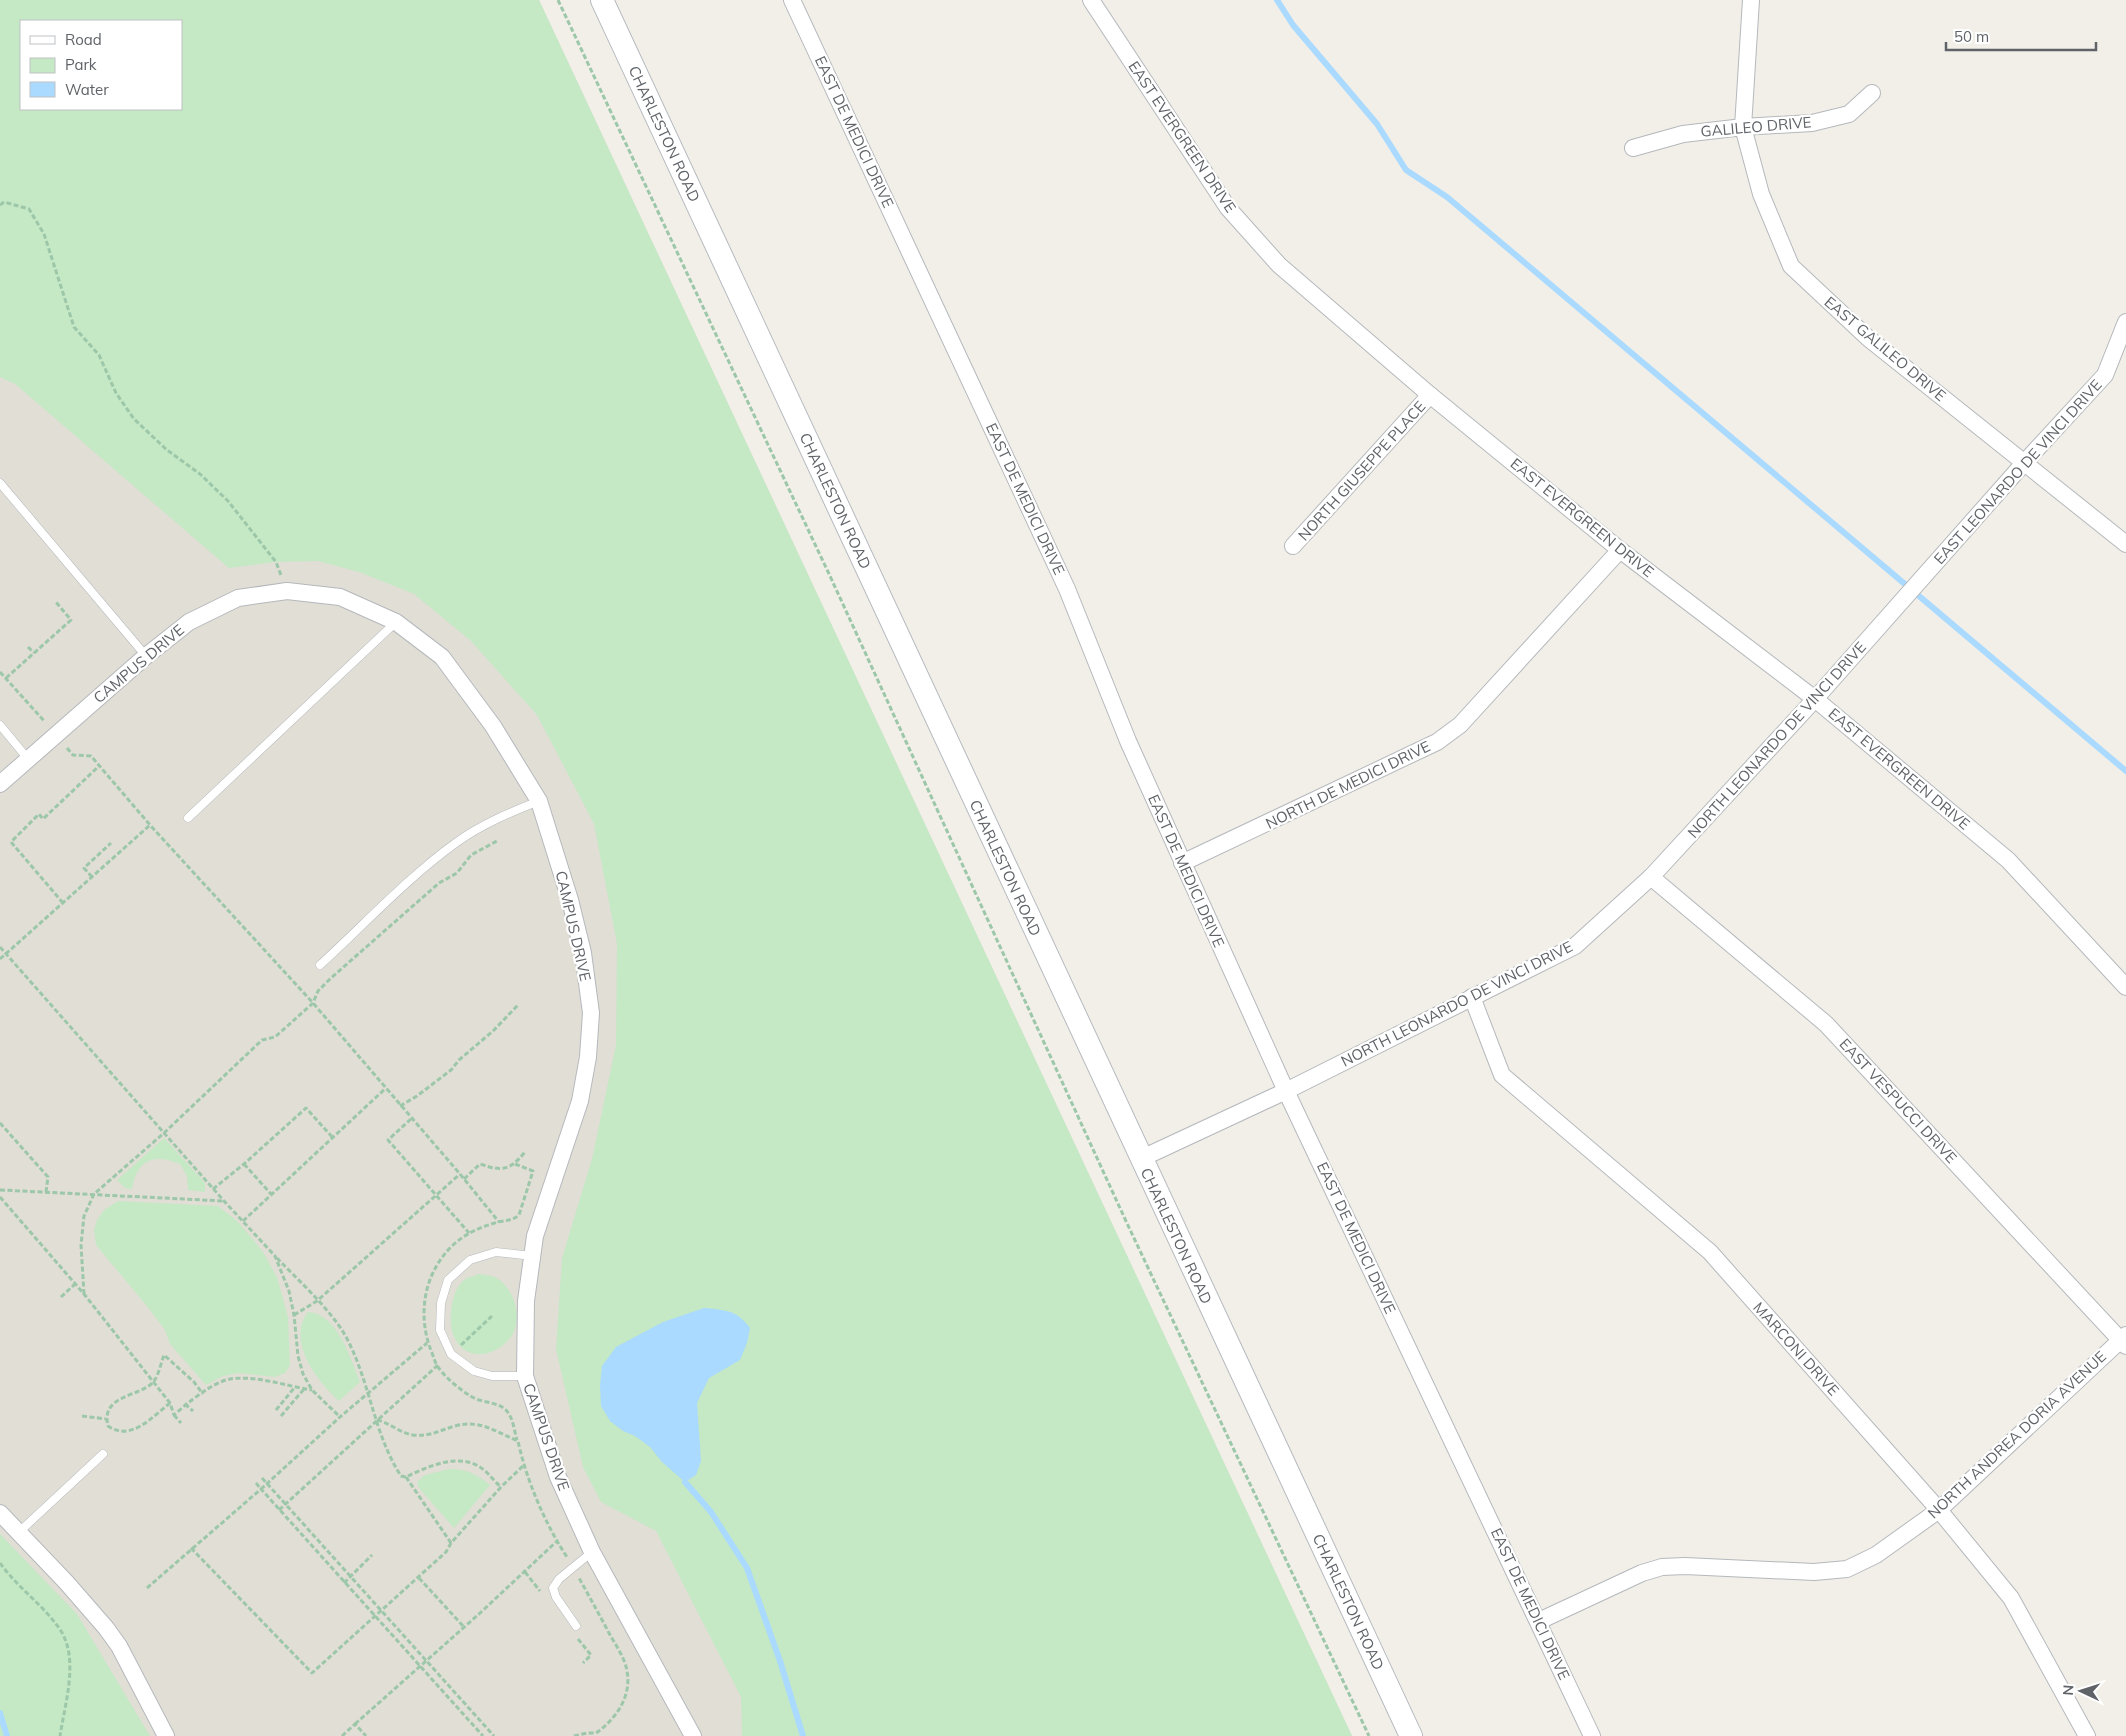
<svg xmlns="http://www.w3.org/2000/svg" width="2126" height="1736" viewBox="0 0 2126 1736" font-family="Mulish,sans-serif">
	<rect width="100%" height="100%" fill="#f1efe8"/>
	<path fill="#e1ded6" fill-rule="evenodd" d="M0,0h539l813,1736h-1352zM21,21h160v88h-160z"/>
	<g fill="#c5e8c5" fill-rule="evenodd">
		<path d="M0,0h539l813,1736h-610l-1,-39 -85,-166 -55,-29 -18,-35 -27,-118 6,-91 30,-99 24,-114 1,-101 -23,-120 -57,-109 -66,-74 -57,-47 -55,-22 -41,-11 -42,1 -47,6 -214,-184 -15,-7zM21,21h160v88h-160z"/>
		<path d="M164,1138l41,45v9l-17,-2 -1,-14 -7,-12c-26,-11 -43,-5 -48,25l-7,-1 -8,-8z"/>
		<polygon points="118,1201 218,1206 237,1221 251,1237 263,1252 277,1277 288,1317 290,1365 285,1373 275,1377 239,1373 223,1376 206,1385 170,1344 165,1330 146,1305 96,1245 94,1230 97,1220 104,1210"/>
		<path d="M479,1274c5,1 11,1 15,3 20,8 30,43 17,60 -16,21 -48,26 -58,-3 -5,-14 -2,-44 11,-54 4,-3 11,-4 15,-6z"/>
		<path d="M308,1312c29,1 43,47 52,70l-21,19c-22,-20 -53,-60 -31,-89z"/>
		<path d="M449,1469c15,-1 30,6 41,16l-36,43 -35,-40 -2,-6 8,-7z"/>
		<polygon points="0,1534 77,1614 150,1736 0,1736"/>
	</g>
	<path fill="#aadaff" d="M704,1308c21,2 33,2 46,20l-3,15 -7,17 -31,18 -12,25 4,58 -5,14 -11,7 -23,-20 -12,-15 -15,-11 -12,-5 -13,-10 -9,-15 -1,-20 2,-20 14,-19 47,-25z"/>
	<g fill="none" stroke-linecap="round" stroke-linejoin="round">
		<g stroke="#aadaff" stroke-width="6">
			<polyline points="1277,0 1293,25 1377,124 1406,170 1447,197 2126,771"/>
			<polyline points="685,1482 711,1512 747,1568 780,1661 803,1736"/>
			<polyline points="0,1713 7,1736"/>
		</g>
		<defs>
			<g id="service">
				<polyline points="0,483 146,656"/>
				<polyline points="0,725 28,759"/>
				<polyline points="188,818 396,622"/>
				<path d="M320,965c45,-41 87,-87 137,-123 25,-18 54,-30 82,-41"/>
				<polyline points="525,1376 492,1376 474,1371 451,1354 440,1330 441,1303 448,1280 470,1260 496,1252 532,1256"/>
				<polyline points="18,1533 103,1454"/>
				<polyline points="576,1626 556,1597 553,1588 559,1579 592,1552"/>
			</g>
			<g id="minor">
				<polyline points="792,0 1067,589 1128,741 1286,1091 1592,1736"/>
				<polyline points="1091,0 1228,208 1279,265 1430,395 1620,550 1815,699 2008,860 2126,987"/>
				<polyline points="1751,0 1743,127 1761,194 1791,266 1868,338 2126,544"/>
				<polyline points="1633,148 1683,134 1743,127 1812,123 1849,114 1872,93"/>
				<polyline points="1293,546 1430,395"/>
				<polyline points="0,784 146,656 189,622 238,598 287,591 340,597 396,622 442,657 493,726 539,801 570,900 583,953 591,1013 588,1057 580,1101 535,1236 526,1301 525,1376 558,1477 592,1552 693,1736"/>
				<polyline points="1182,863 1437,742 1460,725 1620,550"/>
				<polyline points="1651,877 1826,1024 2126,1346"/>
				<polyline points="1472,997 1502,1075 1710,1252 1939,1510 2011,1598 2087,1736"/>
				<polyline points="1140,1159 1286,1091 1575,946 1651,877 1815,699 2024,463 2105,375 2126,322"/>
				<polyline points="0,1513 66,1582 106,1628 119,1646 166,1736"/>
				<polyline points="1539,1621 1642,1573 1662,1567 1685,1566 1814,1572 1847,1569 1876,1555 1939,1510 2126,1335"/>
			</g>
			<polyline id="secondary" points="602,0 1411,1736"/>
		</defs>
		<use href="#service" stroke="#b5b8bc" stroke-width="9"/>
		<use href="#minor" stroke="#b5b8bc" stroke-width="18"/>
		<use href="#secondary" stroke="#b6babf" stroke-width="24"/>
		<g stroke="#9cc7a9" stroke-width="3" stroke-dasharray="5 2.5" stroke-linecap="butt">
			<polyline points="558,0 830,576 1125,1219 1369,1736"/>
			<polyline points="0,205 4,202 29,209 44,234 74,327 99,355 116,393 134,419 167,450 200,474 228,501 276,562 281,575"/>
			<polyline points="28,647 34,653"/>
			<polyline points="0,672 45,722"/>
			<polyline points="6,678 71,620 55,601"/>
			<polyline points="67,748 73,755 91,756 150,825 313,1003 460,1174 499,1222"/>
			<polyline points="92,877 84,868 111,843"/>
			<polyline points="63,903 11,842 39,814 43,819 99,766"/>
			<polyline points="0,947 224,1201 275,1256 289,1291 294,1315 298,1356 303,1374 312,1390 340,1417"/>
			<polyline points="0,959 150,825"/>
			<polyline points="400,1106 417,1096 451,1070 459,1060 493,1031 518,1005"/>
			<polyline points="411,1119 388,1140 469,1233"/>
			<polyline points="0,1123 48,1177 46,1192"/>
			<polyline points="244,1164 271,1194"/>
			<path d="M515,1164l18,7 -14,44c-7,6 -13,5 -21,7 -18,5 -34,12 -47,25 -28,28 -34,70 -19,106 2,5 3,10 6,14 8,11 20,21 31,28 10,8 26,6 36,14 8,7 9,21 12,31"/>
			<path d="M464,1179l16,-15c23,8 30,6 45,-12"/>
			<polyline points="213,1189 244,1164 306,1108 333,1138"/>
			<polyline points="0,1190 224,1201"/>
			<path d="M0,1197l84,97 86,109 4,12c13,-12 39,-33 56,-36 26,-4 56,7 82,11"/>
			<polyline points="243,1221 386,1088"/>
			<path d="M277,1258c22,23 52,50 68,77 25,45 28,98 56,141l5,1c23,-11 55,-26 78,-7 6,5 11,12 17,17"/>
			<polyline points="84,1294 81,1245 84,1216 94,1194 164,1133 262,1040 275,1037 313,1003 318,991 331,978 439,883 457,873 471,855 497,841"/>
			<polyline points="61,1297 75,1284"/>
			<polyline points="294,1315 317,1301 460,1174"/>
			<polyline points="461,1345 492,1316"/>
			<path d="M170,1403c-18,14 -39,39 -62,23 -8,-32 34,-29 46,-45 5,-7 7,-18 10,-26l30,27 9,12"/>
			<polyline points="185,1404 193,1411"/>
			<polyline points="276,1410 295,1387"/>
			<polyline points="174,1415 181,1423"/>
			<polyline points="82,1416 106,1419"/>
			<polyline points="281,1416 304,1389"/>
			<path d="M377,1420c13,3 23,13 36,15 17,2 27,-5 42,-9 25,-7 41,6 63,15 8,38 27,83 49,116"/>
			<polyline points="406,1477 451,1543"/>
			<polyline points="262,1478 494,1736"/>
			<polyline points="256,1483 261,1489 340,1417 427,1343"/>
			<polyline points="279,1510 438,1365"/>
			<polyline points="191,1548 312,1673 446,1552 451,1543 501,1487 523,1466"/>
			<path d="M0,1563c17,24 42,41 59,65 21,29 6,75 1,108"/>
			<polyline points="525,1572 540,1591"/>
			<polyline points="419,1578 464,1627"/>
			<polyline points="344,1583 372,1555"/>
			<polyline points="147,1588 261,1489 483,1736"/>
			<polyline points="578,1639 591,1655 583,1663"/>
			<polyline points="355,1724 479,1614 556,1542"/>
			<polyline points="342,1736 355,1724 366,1736"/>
			<path d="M574,1736l13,-3h9c19,-13 36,-36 31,-62 -2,-13 -12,-27 -18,-38 -10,-19 -20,-37 -30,-55"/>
		</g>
		<use href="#service" stroke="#fff" stroke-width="8"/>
		<use href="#minor" stroke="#fff" stroke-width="16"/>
		<use href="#secondary" stroke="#fff" stroke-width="22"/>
	</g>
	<g text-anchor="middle" stroke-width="4.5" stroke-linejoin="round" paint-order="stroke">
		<g font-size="15" fill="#5f6368" stroke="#fff">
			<text transform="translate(1756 127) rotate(-5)" y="5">GALILEO DRIVE</text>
			<text transform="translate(854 132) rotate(65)" y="5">EAST DE MEDICI DRIVE</text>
			<text transform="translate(664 134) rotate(65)" y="5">CHARLESTON ROAD</text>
			<text transform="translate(1182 137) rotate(56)" y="5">EAST EVERGREEN DRIVE</text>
			<text transform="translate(1885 349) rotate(40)" y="5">EAST GALILEO DRIVE</text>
			<text transform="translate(1362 471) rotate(-48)" y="5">NORTH GIUSEPPE PLACE</text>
			<text transform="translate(2018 472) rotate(-48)" y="5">EAST LEONARDO DE VINCI DRIVE</text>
			<text transform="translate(1025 499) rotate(65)" y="5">EAST DE MEDICI DRIVE</text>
			<text transform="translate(835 501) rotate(65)" y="5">CHARLESTON ROAD</text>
			<text transform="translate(1582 518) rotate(39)" y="5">EAST EVERGREEN DRIVE</text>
			<text transform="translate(139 664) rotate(-40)" y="5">CAMPUS DRIVE</text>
			<text transform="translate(1777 740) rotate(-48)" y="5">NORTH LEONARDO DE VINCI DRIVE</text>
			<text transform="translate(1899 769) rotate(40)" y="5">EAST EVERGREEN DRIVE</text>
			<text transform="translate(1348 785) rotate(-26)" y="5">NORTH DE MEDICI DRIVE</text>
			<text transform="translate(1005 868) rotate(65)" y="5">CHARLESTON ROAD</text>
			<text transform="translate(1186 871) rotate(66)" y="5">EAST DE MEDICI DRIVE</text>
			<text transform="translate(573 926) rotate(77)" y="5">CAMPUS DRIVE</text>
			<text transform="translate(1457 1004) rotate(-27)" y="5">NORTH LEONARDO DE VINCI DRIVE</text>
			<text transform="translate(1898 1101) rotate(47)" y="5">EAST VESPUCCI DRIVE</text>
			<text transform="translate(1176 1236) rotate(65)" y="5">CHARLESTON ROAD</text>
			<text transform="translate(1356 1238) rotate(65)" y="5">EAST DE MEDICI DRIVE</text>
			<text transform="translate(1796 1349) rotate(48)" y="5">MARCONI DRIVE</text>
			<text transform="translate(2017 1435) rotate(-43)" y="5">NORTH ANDREA DORIA AVENUE</text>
			<text transform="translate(546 1437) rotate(71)" y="5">CAMPUS DRIVE</text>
			<text transform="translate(1348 1602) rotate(65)" y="5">CHARLESTON ROAD</text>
			<text transform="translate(1530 1604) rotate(65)" y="5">EAST DE MEDICI DRIVE</text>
		</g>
	</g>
	<rect x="20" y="20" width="162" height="90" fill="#ffffff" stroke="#bfc1c3"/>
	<rect x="30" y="36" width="25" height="8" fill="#ffffff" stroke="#bfc1c3"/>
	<text x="65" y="45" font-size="15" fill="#5f6368">Road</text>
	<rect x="30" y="58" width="25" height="15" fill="#c5e8c5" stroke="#bfc1c3"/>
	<text x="65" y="70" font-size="15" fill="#5f6368">Park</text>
	<rect x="30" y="82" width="25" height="15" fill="#aadaff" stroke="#bfc1c3"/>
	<text x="65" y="95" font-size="15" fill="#5f6368">Water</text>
	<g transform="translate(2081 1691) rotate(274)" stroke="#ffffff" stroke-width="4" paint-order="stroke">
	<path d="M0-4L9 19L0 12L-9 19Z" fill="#5f6368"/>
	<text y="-8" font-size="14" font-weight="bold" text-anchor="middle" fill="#5f6368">N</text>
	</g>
	<path d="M1946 42v8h150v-8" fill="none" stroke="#5f6368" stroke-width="2.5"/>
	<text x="1954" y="42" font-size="15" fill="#5f6368" stroke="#ffffff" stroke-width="4" paint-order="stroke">50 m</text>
</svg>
